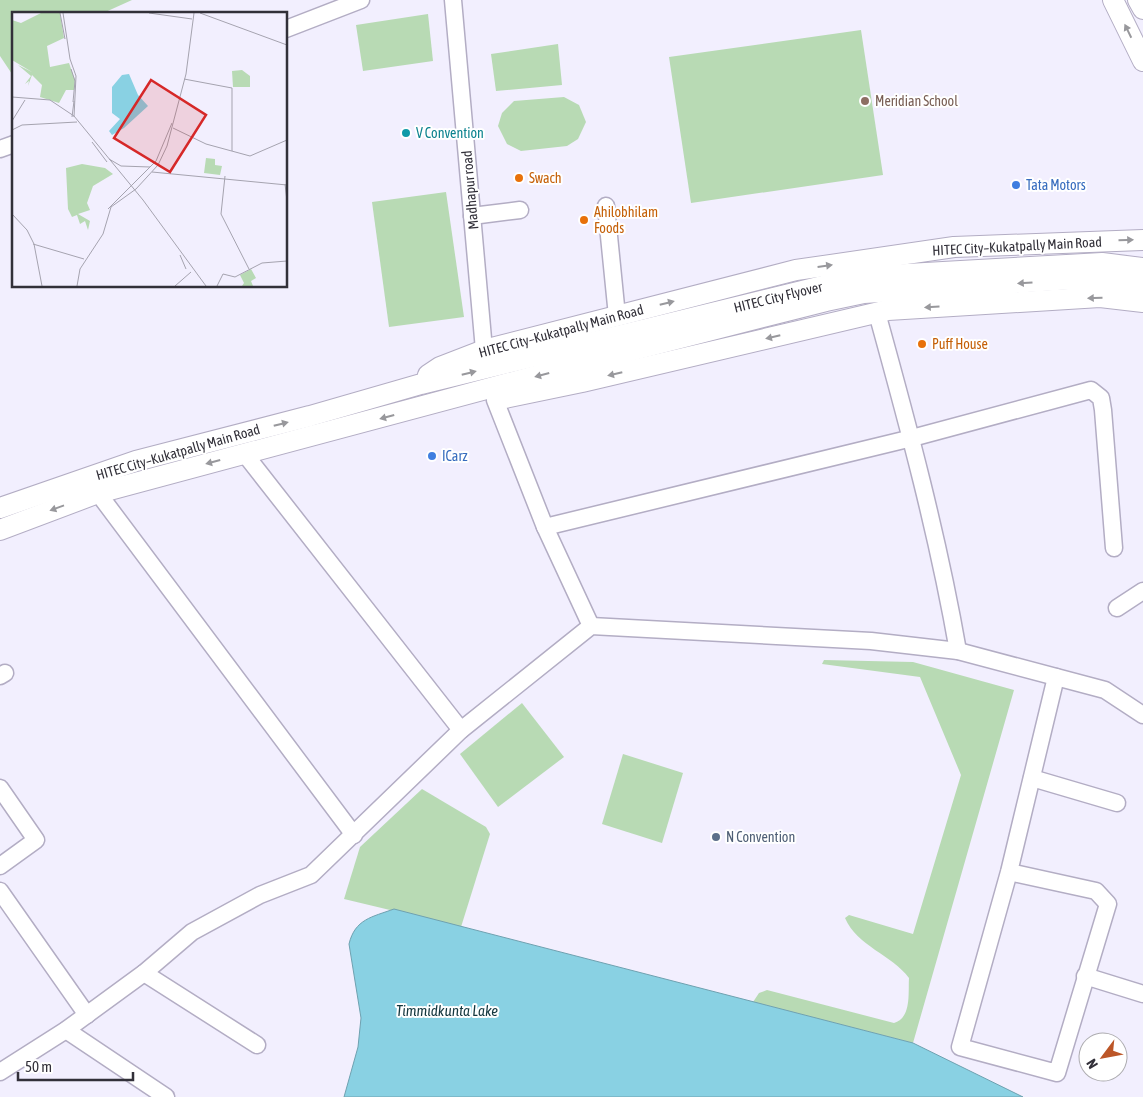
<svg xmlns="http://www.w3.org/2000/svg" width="1143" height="1097" viewBox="0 0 1143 1097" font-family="'Asap Condensed',sans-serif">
	<rect width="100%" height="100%" fill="#f2effe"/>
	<g fill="#b8dab4">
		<polygon points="0,0 132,0 101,14 14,14 14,77 0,56"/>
		<polygon points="428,14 433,61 363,71 356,25"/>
		<polygon points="861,30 883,175 691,203 669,57"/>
		<polygon points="558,44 562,85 496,91 491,54"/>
		<polygon points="564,97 579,105 586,122 578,139 567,146 521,151 507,144 498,126 502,113 514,101"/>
		<polygon points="446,192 464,317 389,327 372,202"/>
		<path d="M824,660l89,2 101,28 -101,353 -160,-41 6,-9 8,-3 127,33c18,-5 14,-31 15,-45 -17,-23 -52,-32 -64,-60l4,-3 64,19 48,-159 -41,-98 -98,-13z"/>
		<polygon points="522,703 564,757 498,807 460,754"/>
		<polygon points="623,754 683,773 662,843 602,824"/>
		<polygon points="422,789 486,827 490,834 461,927 344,899 360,847"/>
	</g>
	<path fill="#89d1e3" stroke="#6fa1b0" d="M394,909l519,134 110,54h-679l14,-50 3,-29 -12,-74c6,-25 23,-27 45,-35z"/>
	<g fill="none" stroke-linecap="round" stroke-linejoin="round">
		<defs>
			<g id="minor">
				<polyline points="453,0 484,350"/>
				<polyline points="286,29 361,0"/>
				<polyline points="0,149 14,144"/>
				<polyline points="606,206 617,316"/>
				<polyline points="472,216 520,210"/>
				<path d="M877,313c31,112 61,223 81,338"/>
				<polyline points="495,400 545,527 591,626"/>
				<polyline points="244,453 461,730"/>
				<polyline points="98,493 354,835"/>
				<polyline points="545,527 912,438 1091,390 1101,398 1103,410 1114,548"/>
				<polyline points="1117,608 1143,591"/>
				<polyline points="0,676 5,673"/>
				<polyline points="1032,778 1117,803"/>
				<polyline points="0,788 36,840 0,866"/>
				<polyline points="1009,872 1096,891 1108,904 1057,1073 960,1047 1009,872 1056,677"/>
				<polyline points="0,891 87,1015"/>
				<polyline points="144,973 257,1045"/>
				<polyline points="1085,976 1143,994"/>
				<polyline points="66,1030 166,1097"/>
				<polyline points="0,1072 66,1030 144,973 192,932 260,895 311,875 461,730 591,626 871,641 958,651 1105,690 1143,715"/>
			</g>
			<g id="major">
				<polyline points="1113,0 1143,61"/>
				<polyline points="1138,0 1143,9"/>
				<polyline points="428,375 440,367 484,350 796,270 954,247 1143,240"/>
				<polyline points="505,398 582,382 888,310 1100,297 1143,302"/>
				<polyline points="0,508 136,461 310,416 421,384 835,283 872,276 1102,263 1143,268"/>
				<polyline points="0,530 98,493 606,357 826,301 864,293 1072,279 1143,284"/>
			</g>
		</defs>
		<use href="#minor" stroke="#b3adc4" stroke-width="19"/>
		<use href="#major" stroke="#b3adc4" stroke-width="22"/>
		<use href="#minor" stroke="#fff" stroke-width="16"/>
		<use href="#major" stroke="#fff" stroke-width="20"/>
	</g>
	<defs><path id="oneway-solid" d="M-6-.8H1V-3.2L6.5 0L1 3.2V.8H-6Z" transform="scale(1.25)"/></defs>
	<g fill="#98989c">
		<use href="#oneway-solid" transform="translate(1128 31) rotate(-116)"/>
		<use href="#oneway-solid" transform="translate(1126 240) rotate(-2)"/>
		<use href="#oneway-solid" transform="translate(825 266) rotate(-8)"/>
		<use href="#oneway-solid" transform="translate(1025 283) rotate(176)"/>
		<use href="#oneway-solid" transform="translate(1095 298) rotate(178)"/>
		<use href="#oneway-solid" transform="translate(667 303) rotate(-14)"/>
		<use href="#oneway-solid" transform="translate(932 307) rotate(177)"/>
		<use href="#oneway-solid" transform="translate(773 337) rotate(167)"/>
		<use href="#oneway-solid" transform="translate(469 373) rotate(-14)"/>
		<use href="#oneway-solid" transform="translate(615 374) rotate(167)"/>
		<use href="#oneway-solid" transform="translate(542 375) rotate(165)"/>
		<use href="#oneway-solid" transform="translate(387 417) rotate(165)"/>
		<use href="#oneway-solid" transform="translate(281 424) rotate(-14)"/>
		<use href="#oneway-solid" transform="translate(213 462) rotate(165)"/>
		<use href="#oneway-solid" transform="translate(57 508) rotate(160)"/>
	</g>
	<circle fill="#8d6e63" stroke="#fff" stroke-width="2" cx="865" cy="101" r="5"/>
	<circle fill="#0f9aa8" stroke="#fff" stroke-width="2" cx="406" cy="133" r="5"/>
	<g fill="#e8710a" stroke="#fff" stroke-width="2">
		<circle cx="519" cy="178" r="5"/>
		<circle cx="584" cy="220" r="5"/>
		<circle cx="922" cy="344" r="5"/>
	</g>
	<g fill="#3f7fe0" stroke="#fff" stroke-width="2">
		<circle cx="1016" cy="185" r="5"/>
		<circle cx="432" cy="456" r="5"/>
	</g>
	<circle fill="#5c6f8a" stroke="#fff" stroke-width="2" cx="716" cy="837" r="5"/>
	<g text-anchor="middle" stroke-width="4" stroke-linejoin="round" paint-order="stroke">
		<g font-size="14" fill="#785e54" stroke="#fff" text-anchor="start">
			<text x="875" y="106">Meridian School</text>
		</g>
		<g font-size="14" fill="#0d838f" stroke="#fff" text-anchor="start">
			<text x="416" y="138">V Convention</text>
		</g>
		<g font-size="14" fill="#c56008" stroke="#fff" text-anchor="start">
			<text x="529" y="183">Swach</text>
			<text x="594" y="217">Ahilobhilam<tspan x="594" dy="16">Foods</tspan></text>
			<text x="932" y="349">Puff House</text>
		</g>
		<g font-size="14" fill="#366cbe" stroke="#fff" text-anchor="start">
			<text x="1026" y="190">Tata Motors</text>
			<text x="442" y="461">ICarz</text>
		</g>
		<g font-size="14" fill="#323039" stroke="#fff">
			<text transform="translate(470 190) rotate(-95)" y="5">Madhapur road</text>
			<text transform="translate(1017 246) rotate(-3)" y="5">HITEC City–Kukatpally Main Road</text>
			<text transform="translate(778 297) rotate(-14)" y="5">HITEC City Flyover</text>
			<text transform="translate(561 331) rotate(-15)" y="5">HITEC City–Kukatpally Main Road</text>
			<text transform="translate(178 452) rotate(-16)" y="5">HITEC City–Kukatpally Main Road</text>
		</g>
		<g font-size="14" fill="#4e5e75" stroke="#fff" text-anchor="start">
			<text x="726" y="842">N Convention</text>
		</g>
		<g font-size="15" font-style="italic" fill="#13363e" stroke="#fff">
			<text x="447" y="1016">Timmidkunta Lake</text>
		</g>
	</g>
	<g transform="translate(12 12)">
		<rect width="275" height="275" fill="#f2effe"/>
		<path d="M29,1h19l4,25 -17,8 3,21 19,-4 6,17 -1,10h-8l-7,13 -19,-6 2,-12 -10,-10 -4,11 1,-5 -4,3 6,-8 -13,-11 14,7 -20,-12v-40l9,3zM230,58l8,6v11h-17l-1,-16zM194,146l9,1v6l7,1 -2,9 -16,-2zM70,152l23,4 8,6 -20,12 -6,17 3,7 -12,4 12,7 -2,9 -3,-9 -5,3 -3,-9 -5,2 -4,-8 -2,-41zM239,257l5,9 -5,3 2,5h-11l2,-3 -4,-8z" fill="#b8dab4"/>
		<path d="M117,62l9,21 10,11 -24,22 -12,7 -3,-4 11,-12 -8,-6v-26l10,-12z" fill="#89d1e3"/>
		<path fill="none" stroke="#a5a3af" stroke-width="1" d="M48,1l5,26M51,1l7,46 6,17 -2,41M137,1l43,6M188,1l87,32M59,57l4,12 -2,21M172,67l48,9v63M0,85l38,3 24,16 69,84 63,86M60,105l2,-16M0,109l13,-21M161,116l33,16 44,12 37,-16M0,118l10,-5 55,-3M80,130l15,20M97,147l12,7 29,1M140,160l135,13M213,164l-4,38 28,55M273,172l2,17M96,197l48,-48 16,-38M0,202l15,16 7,14 8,42M21,232l51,15M168,243l6,14M65,274l3,-17 23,-35 8,-27 25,-18 22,-24 9,-19 19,-72 8,-61M163,274l16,-14M205,274l6,-12 12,3 27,-14 25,-2"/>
		<path fill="#d62828" fill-opacity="0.15" stroke="#d62828" stroke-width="2.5" d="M139,68l55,35 -36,57 -56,-34z"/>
		<rect width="275" height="275" fill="none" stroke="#323039" stroke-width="2.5"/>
	</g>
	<g transform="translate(1103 1057) rotate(238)"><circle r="24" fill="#ffffff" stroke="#adacb0"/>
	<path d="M0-4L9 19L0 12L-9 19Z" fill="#bc5628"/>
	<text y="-8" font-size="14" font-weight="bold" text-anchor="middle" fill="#323039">N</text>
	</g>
	<path d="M18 1072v8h115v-8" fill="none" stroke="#323039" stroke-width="2.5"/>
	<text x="25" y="1072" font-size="15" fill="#323039" stroke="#ffffff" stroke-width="4" paint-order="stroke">50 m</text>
</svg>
